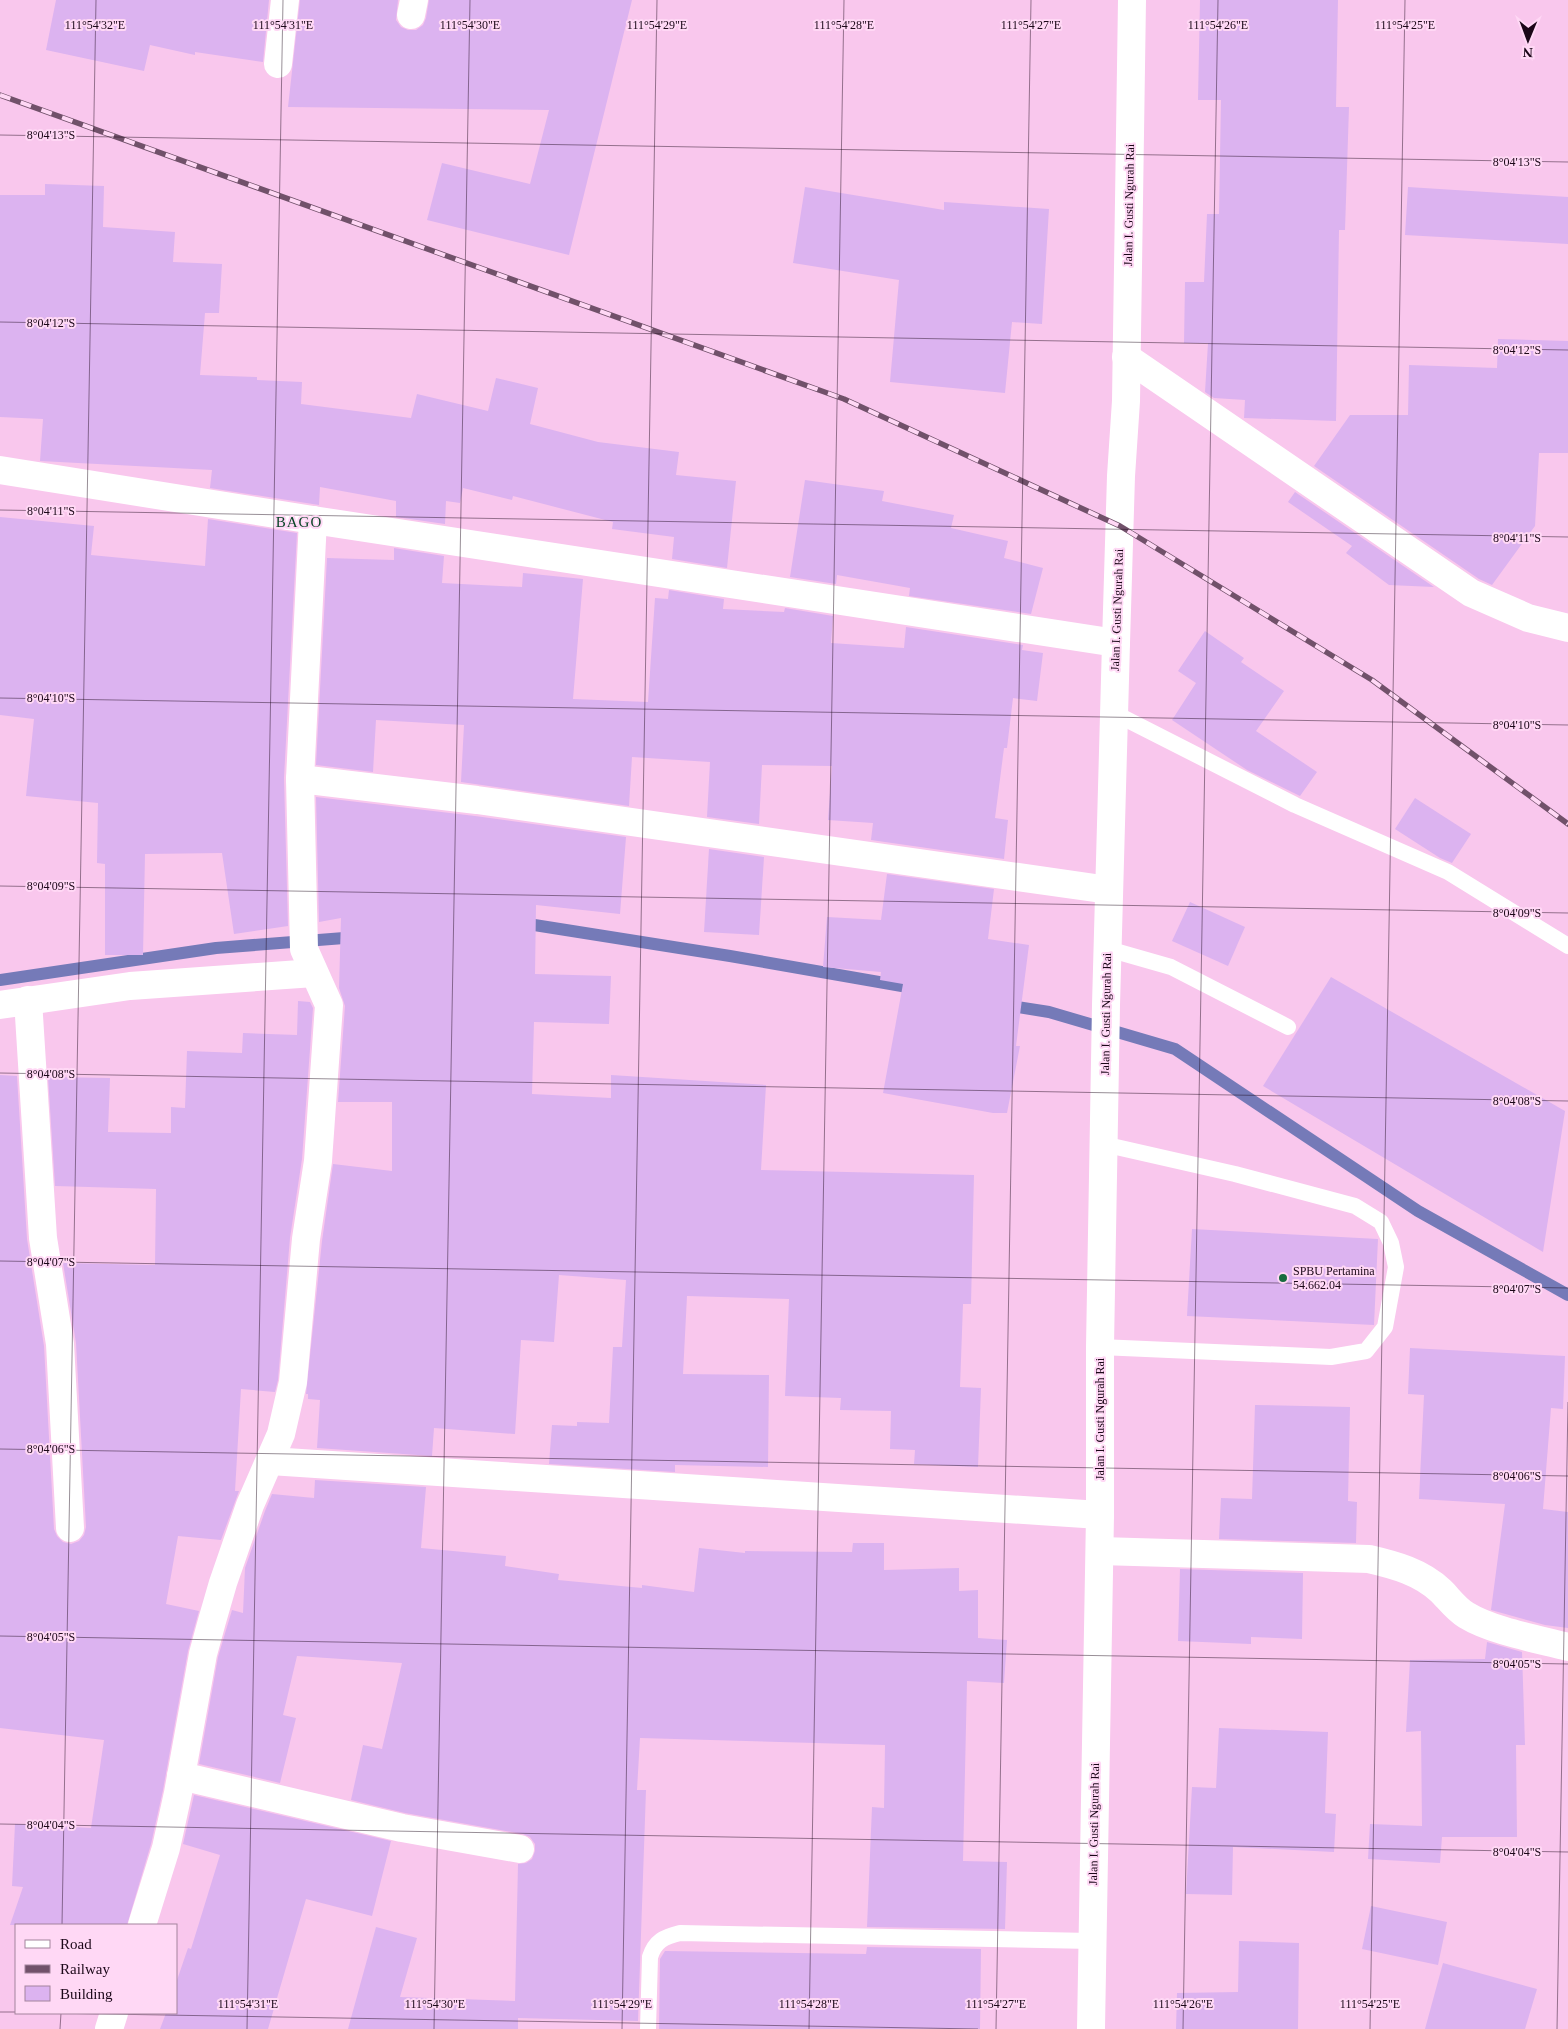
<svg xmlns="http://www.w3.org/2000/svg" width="1568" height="2029" viewBox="0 0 1568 2029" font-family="'Times New Roman',serif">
	<rect width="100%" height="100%" fill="#f9c7ed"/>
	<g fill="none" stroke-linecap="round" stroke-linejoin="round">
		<g stroke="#757ab8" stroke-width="12">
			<polyline points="519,925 528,924 730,956 919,989"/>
			<polyline points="0,980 216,948 357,937"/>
			<polyline points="1005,1005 1049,1012 1175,1049 1418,1211 1568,1295"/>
		</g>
	</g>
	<g fill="#dcb3f0">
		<polygon points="56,0 269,0 263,62 195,52 195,55 150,45 144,71 46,50"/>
		<polygon points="300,0 398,0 396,20 401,27 408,30 416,30 423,25 426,18 429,0 632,0 569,255 427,220 442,163 530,184 549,110 288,107"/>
		<polygon points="1200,0 1338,0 1336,107 1349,107 1345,230 1339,230 1336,421 1244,418 1245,400 1214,398 1205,392 1208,343 1184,343 1185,282 1204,282 1207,214 1219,214 1221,100 1198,100"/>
		<polygon points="45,184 104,186 103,227 175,232 173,262 222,264 219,313 205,313 200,375 257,377 257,380 302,382 301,404 411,418 417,394 488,411 496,378 538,388 530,424 598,442 679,452 676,475 736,481 727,568 672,559 674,537 612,529 613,522 513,496 512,500 463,488 460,503 446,501 445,524 396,517 396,501 320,487 319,505 210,488 212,470 40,461 43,419 0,417 0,195 45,195"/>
		<polygon points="805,187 944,210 944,202 1049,209 1042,324 1012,322 1005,393 890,382 899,280 793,263"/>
		<polygon points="1408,187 1568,197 1568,244 1405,235"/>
		<polygon points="1498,339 1568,341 1568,453 1539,453 1535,526 1492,585 1479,579 1314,466 1350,415 1408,415 1409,365 1497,368"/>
		<polygon points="805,480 884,491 882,501 954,515 951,528 1008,541 1004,558 1043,568 1031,614 909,596 910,588 837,575 836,584 790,577"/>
		<polygon points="1295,492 1434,587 1389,585 1346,553 1352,546 1288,502"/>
		<polygon points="0,517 94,526 91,555 205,566 208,519 297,533 284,778 288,926 234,934 222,853 145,854 143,955 105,955 105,864 97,863 98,803 26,796 34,719 0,715"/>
		<polygon points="394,548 444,556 442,583 522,587 523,573 583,579 573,699 648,702 655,598 668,599 669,590 724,599 723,609 784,612 785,608 833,616 831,643 904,648 906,627 1023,645 1022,650 1043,653 1037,701 1013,698 1007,748 1004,748 995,818 1008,820 1004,859 871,840 873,823 828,820 832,766 762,765 759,824 707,817 710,762 632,757 629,806 461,782 464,725 376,720 373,772 316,765 327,558 394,560"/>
		<polygon points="1205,631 1244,658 1241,662 1284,691 1256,731 1317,772 1300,796 1247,770 1172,720 1196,683 1178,671"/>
		<polygon points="316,797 475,816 626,837 620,914 536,905 535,974 611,976 609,1024 534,1022 532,1094 611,1098 611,1075 766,1085 761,1170 974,1175 971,1304 963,1304 960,1387 981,1388 978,1467 914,1464 915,1450 890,1449 891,1411 840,1410 841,1398 785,1396 789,1299 687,1296 683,1374 769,1375 768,1467 675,1465 675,1472 549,1464 552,1425 577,1426 577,1422 609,1423 613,1347 622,1347 626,1280 559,1275 554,1342 521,1340 515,1434 434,1428 432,1456 317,1448 320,1400 308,1399 308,1394 306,1394 322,1241 333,1164 392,1171 392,1102 338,1102 345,1006 339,988 341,918 319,922"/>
		<polygon points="1415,798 1471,834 1452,863 1440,858 1395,829"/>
		<polygon points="709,849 764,857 759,935 704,932"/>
		<polygon points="887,874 994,889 988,939 1029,945 1016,1046 1020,1046 1007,1113 993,1113 883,1093 903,984 880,980 881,972 823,967 827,917 881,920"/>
		<polygon points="1190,902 1245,927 1228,966 1172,941"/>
		<polygon points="1331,977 1565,1111 1543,1252 1263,1086"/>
		<polygon points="298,1001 310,1002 313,1008 302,1159 290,1238 278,1380 275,1392 241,1389 235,1491 239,1491 221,1540 178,1536 166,1604 199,1611 188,1651 163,1790 151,1844 127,1925 10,1925 23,1887 12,1886 15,1824 91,1828 104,1740 0,1728 0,1075 17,1076 27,1239 44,1346 54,1529 57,1536 63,1542 71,1544 79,1541 84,1535 86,1527 76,1343 63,1263 155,1265 156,1189 55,1186 48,1077 110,1078 108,1132 171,1133 171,1107 185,1108 187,1051 242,1053 243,1033 297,1035"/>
		<polygon points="1192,1229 1378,1239 1374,1325 1187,1316"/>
		<polygon points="1410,1348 1565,1356 1563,1409 1551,1408 1543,1509 1568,1512 1568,1628 1545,1625 1491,1610 1505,1504 1419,1499 1424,1395 1408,1394"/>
		<polygon points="1255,1405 1350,1407 1348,1501 1357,1502 1356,1543 1219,1539 1221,1498 1252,1499"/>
		<polygon points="315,1480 426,1487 421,1548 506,1556 505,1566 559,1574 558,1580 642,1588 642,1585 694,1592 699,1548 745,1553 745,1551 852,1552 853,1543 884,1543 884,1570 959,1568 959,1591 978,1590 978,1638 1007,1640 1004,1683 967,1681 963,1861 1007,1862 1005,1929 867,1927 872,1807 884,1808 885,1745 640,1738 637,1790 646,1790 638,2021 518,2018 518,2029 348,2029 376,1927 417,1938 400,1997 515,2001 518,1864 526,1863 532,1859 535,1851 535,1844 530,1837 523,1834 405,1813 351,1800 363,1745 382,1749 402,1663 297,1656 283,1715 296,1718 280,1783 199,1764 218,1657 232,1610 243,1613 245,1568 265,1511 272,1494 314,1498"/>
		<polygon points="1180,1569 1303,1573 1302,1639 1251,1637 1251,1644 1178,1641"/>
		<polygon points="1487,1642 1522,1652 1525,1745 1516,1745 1517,1837 1442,1837 1440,1863 1368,1859 1370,1824 1422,1826 1421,1731 1406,1732 1410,1660 1485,1659"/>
		<polygon points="1219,1728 1328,1732 1325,1813 1336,1814 1334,1852 1233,1847 1232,1895 1186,1894 1192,1787 1216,1788"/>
		<polygon points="194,1795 391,1841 372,1916 306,1899 268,2029 160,2029 166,2013 176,2013 176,1983 188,1948 191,1949 220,1855 183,1844"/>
		<polygon points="1371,1906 1447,1922 1438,1965 1362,1949"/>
		<polygon points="1239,1941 1299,1943 1298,2029 1176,2029 1177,1993 1238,1992"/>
		<polygon points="867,1947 981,1949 980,2029 659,2029 660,1959 665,1951 866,1954"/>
		<polygon points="1443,1963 1537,1989 1525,2029 1425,2029"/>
	</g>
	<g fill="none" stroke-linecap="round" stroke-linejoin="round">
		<g stroke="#fff" stroke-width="16">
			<polyline points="1114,713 1295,805 1448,872 1568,946"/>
			<polyline points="1108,949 1171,967 1288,1027"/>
			<polyline points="1100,1347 1331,1357 1366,1351 1385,1327 1396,1267 1391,1243 1381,1222 1355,1206 1235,1174 1103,1144"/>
			<path d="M648,2029l2,-72c5,-16 14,-20 30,-24l412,8"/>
		</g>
		<g stroke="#fff" stroke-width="28">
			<polyline points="411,15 414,0"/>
			<polyline points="278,64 285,0"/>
			<polyline points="1126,357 1471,593 1528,618 1568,628"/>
			<polyline points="0,470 313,520 1116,643"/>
			<polyline points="300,779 477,800 1109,890"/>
			<polyline points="28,1000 43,1238 60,1344 70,1528"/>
			<polyline points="0,1005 130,986 314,973"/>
			<polyline points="270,1461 1100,1515"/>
			<path d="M1100,1551l269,8c26,6 52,13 72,32 8,8 15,18 25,24 26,16 71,24 102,32"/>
			<polyline points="181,1776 402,1828 520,1849"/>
			<polyline points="142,1925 166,1848 178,1793 203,1654 212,1621 223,1583 250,1505 281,1434 293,1382 306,1239 318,1161 329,1005 304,949 300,779 313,520"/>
			<polyline points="109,2029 114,2013"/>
		</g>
		<polyline stroke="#fff" stroke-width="28" points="1091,2029 1100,1515 1100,1347 1106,1005 1116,643 1121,476 1126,401 1132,0"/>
		<defs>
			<polyline id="rail" points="0,95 844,399 1120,526 1372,680 1568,824"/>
		</defs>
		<use href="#rail" stroke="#71516a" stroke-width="5.5"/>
		<use href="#rail" stroke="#ffd8f5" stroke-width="4" stroke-dasharray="11" stroke-linecap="butt"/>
	</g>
	<path fill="none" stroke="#1b0718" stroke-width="1" stroke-opacity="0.45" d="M0,135l1568,27M0,322l1568,28M0,510l1568,27M0,698l1568,27M0,886l1568,27M0,1073l1568,28M0,1261l1568,27M0,1449l1568,27M0,1636l1568,28M0,1824l1568,28M62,1925l34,-1925M0,2012h16M47,2013l931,16M60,2029l1,-16M247,2029l36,-2029M434,2029l36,-2029M622,2029l35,-2029M809,2029l35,-2029M996,2029l35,-2029M1183,2029l35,-2029M1370,2029l35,-2029M1557,2029l11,-627"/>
	<circle fill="#166c3f" stroke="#ffd8f5" stroke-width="2" cx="1283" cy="1278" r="5"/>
	<g text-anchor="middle" stroke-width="4" stroke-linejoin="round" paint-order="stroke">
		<g font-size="12" fill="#1b0718" stroke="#ffd8f5">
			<text transform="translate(1129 205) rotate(-89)" y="4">Jalan I. Gusti Ngurah Rai</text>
			<text transform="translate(1117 610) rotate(-88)" y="4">Jalan I. Gusti Ngurah Rai</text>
			<text transform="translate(1106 1014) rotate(-89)" y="4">Jalan I. Gusti Ngurah Rai</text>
			<text transform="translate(1100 1419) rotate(-90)" y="4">Jalan I. Gusti Ngurah Rai</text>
			<text transform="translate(1094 1824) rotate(-89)" y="4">Jalan I. Gusti Ngurah Rai</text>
		</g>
		<g font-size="12" fill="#1b0718" stroke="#ffd8f5" text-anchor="start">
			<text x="1293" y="1275">SPBU Pertamina<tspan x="1293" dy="14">54.662.04</tspan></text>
		</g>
		<g font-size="15" letter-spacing="1" fill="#094526" stroke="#ffd8f5">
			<text x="299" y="527">BAGO</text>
		</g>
	</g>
	<g font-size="12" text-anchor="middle" fill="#1b0718" stroke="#ffd8f5" stroke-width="4" stroke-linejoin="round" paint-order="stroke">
		<text x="95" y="29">111°54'32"E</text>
		<text x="283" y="29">111°54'31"E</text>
		<text x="470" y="29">111°54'30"E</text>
		<text x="657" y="29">111°54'29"E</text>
		<text x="844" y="29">111°54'28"E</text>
		<text x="1031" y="29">111°54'27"E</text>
		<text x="1218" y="29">111°54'26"E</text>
		<text x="1405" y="29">111°54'25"E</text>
		<text x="51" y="139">8°04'13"S</text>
		<text x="1517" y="166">8°04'13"S</text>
		<text x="51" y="327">8°04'12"S</text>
		<text x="1517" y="354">8°04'12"S</text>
		<text x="51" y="515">8°04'11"S</text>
		<text x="1517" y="542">8°04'11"S</text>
		<text x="51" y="702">8°04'10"S</text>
		<text x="1517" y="729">8°04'10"S</text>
		<text x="51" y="890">8°04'09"S</text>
		<text x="1517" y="917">8°04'09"S</text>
		<text x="51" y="1078">8°04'08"S</text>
		<text x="1517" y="1105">8°04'08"S</text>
		<text x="51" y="1266">8°04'07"S</text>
		<text x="1517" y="1293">8°04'07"S</text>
		<text x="51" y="1453">8°04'06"S</text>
		<text x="1517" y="1480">8°04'06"S</text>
		<text x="51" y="1641">8°04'05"S</text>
		<text x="1517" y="1668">8°04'05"S</text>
		<text x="51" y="1829">8°04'04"S</text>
		<text x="1517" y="1856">8°04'04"S</text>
		<text x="248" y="2008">111°54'31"E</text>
		<text x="435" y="2008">111°54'30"E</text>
		<text x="622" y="2008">111°54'29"E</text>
		<text x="809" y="2008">111°54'28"E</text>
		<text x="996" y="2008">111°54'27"E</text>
		<text x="1183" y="2008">111°54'26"E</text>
		<text x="1370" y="2008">111°54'25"E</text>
	</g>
	<rect x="15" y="1924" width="162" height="90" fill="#ffd8f5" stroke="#a4849d"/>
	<rect x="25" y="1940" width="25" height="8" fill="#ffffff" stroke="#a4849d"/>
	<text x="60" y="1949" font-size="15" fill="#1b0718">Road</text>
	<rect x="25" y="1965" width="25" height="8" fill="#71516a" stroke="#a4849d"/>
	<text x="60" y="1974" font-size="15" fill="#1b0718">Railway</text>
	<rect x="25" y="1986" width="25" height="15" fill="#dcb3f0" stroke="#a4849d"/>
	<text x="60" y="1999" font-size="15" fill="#1b0718">Building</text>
	<g transform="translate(1528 40) rotate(181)" stroke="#ffd8f5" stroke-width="4" paint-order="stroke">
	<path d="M0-4L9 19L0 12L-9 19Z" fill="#1b0718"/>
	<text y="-8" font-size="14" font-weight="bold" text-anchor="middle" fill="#1b0718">N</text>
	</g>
</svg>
